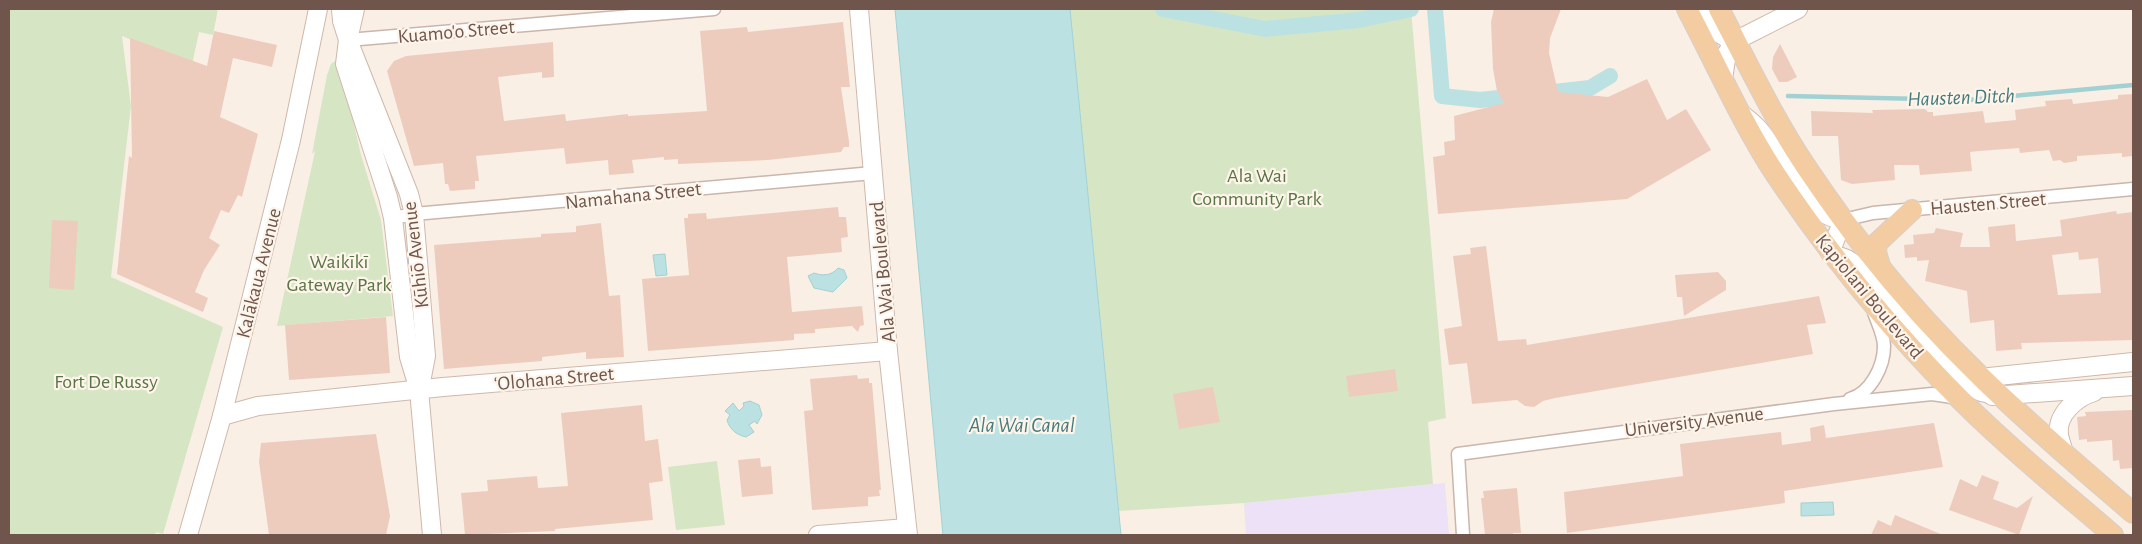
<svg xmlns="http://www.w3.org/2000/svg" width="2142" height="544" viewBox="0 0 2142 544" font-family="'Alegreya Sans',sans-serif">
	<rect width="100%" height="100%" fill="#faefe4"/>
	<polygon fill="#ece1f6" points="1445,483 1449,535 1246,535 1244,503"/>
	<g fill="#d6e6c4">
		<polygon points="9,9 218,9 213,35 199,32 192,65 122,36 131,106 111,277 223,327 163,534 156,532 155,535 9,535"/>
		<polygon points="1070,9 1411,9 1446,418 1428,422 1433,484 1244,503 1119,511"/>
		<polygon points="335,61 341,67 361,155 381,220 393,316 277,326 314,156 315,151 312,154 327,75 331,64"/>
		<polygon points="717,461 725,525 676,530 668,467"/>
	</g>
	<g fill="#bbe1e2" stroke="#a2d1d3">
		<polygon points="895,9 1070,9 1121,535 943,535"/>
		<polygon points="665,254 667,275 656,276 653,255"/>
		<path d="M838,268l6,2 3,8 -14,14 -19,-4 -6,-12 6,-3c9,3 17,3 24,-5z"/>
		<path d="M750,401l9,4 3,10 -5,9 -2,-3 -6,4 5,7 -8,5c-9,-2 -16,-7 -19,-17l3,-5 -5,-4 8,-8 6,8 5,-5 -1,-3z"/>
		<polygon points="1833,502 1834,515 1801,516 1801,503"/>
	</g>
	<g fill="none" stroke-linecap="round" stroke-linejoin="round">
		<polyline stroke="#a2d1d3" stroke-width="4.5" points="1788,96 1968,100 2133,85"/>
		<g stroke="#bbe1e2" stroke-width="16">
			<polyline points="1163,9 1265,29 1359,20 1411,9"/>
			<polyline points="1435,9 1442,96 1480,100 1590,88 1610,76"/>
		</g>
	</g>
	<g fill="#edccbe" fill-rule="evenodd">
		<polygon points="1494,9 1561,9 1550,38 1549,53 1558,92 1608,97 1647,79 1667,120 1686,109 1711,150 1627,199 1438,214 1433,157 1445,155 1444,142 1455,140 1454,116 1504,103 1497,91 1493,69 1491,22"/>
		<polygon points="843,22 850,87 841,87 849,142 849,147 844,147 841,152 768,160 678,164 678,159 664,160 664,157 632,160 634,173 609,175 608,160 566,164 564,148 476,156 479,181 475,181 475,189 450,191 448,184 445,184 443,163 414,166 387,71 394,61 406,56 553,42 554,77 542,78 542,72 498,77 504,121 565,114 566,121 628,114 628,116 707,111 700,31 747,27 748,32"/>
		<polygon points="214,31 277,45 272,67 233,58 220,117 258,134 242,197 238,195 229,213 221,210 209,238 220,245 204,270 195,292 208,298 203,312 117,274 129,156 132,158 130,38 207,66"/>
		<polygon points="1780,44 1797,77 1787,82 1779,82 1772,69 1773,57"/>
		<polygon points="2133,94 2133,156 2122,157 2122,153 2077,156 2077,161 2064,163 2060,160 2053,161 2049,150 2020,153 2019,148 1979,151 1979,149 1979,151 1970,152 1972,171 1920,175 1919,165 1894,165 1895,180 1852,184 1841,180 1838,136 1812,136 1811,111 1873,113 1872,110 1925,109 1928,112 1933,112 1933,116 1983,111 1985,123 2016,120 2015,110 2046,106 2045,101 2072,99 2073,104 2118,99 2118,95"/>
		<polygon points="838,207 839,217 846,217 848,237 841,238 842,252 787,257 792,312 862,306 864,325 860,326 858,332 852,326 815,329 815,333 794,334 794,340 648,351 642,279 689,275 684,218 688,218 688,214 706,213 707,219"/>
		<path d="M2116,211l1,3 16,-2v128l-112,3 1,6 -26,2 -2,-31 -24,3 -3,-32 -42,-10 4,-21 -12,1v-4l-12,1 -1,-13 10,-1 -1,-9 21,-2 2,-5 27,5 -3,14h30l-2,-20 27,-3 1,17 46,-5 -2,-16zM2078,252l1,8 19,-2 3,35 -43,2 -6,-40z"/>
		<polygon points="52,220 78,221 74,290 49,288"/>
		<polygon points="601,223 609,296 620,295 624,357 586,359 586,352 542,357 542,361 444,369 434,245 541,237 541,234 576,232 576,226"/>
		<polygon points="1486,246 1498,341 1526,339 1527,345 1819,296 1826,323 1807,325 1813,354 1555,398 1543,401 1534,407 1525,406 1517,400 1472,404 1467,363 1449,365 1444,329 1462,326 1453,256 1471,254 1470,248"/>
		<polygon points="1718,272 1726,281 1726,290 1684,316 1682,297 1677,297 1675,275"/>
		<polygon points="386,317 390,373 289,380 285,325"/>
		<polygon points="1395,369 1398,391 1349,397 1346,376"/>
		<polygon points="857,375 858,379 869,378 869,383 872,383 881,490 879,490 880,496 868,497 868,506 812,510 804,411 813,410 810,379"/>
		<polygon points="1213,387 1220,422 1179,429 1173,394"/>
		<polygon points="642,405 645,441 658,439 663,481 649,483 653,520 555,529 555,531 465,535 461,493 488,491 487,480 537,476 538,488 568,486 561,413"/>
		<polygon points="2132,410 2133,468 2120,469 2119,460 2113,461 2112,440 2087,442 2087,439 2079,440 2077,417 2086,416 2085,412"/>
		<polygon points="1934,423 1943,467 1784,491 1785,503 1567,533 1564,492 1683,476 1680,444 1781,432 1782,445 1811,441 1810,428 1824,425 1826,438"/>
		<polygon points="376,434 390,516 386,535 269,535 259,462 261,443"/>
		<polygon points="760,458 761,467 771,466 773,494 742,497 738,460"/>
		<polygon points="1982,475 1999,482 1993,499 2017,508 2033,496 2019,535 1949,510 1960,479 1977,487"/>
		<polygon points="1517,488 1521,533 1513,533 1513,535 1485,535 1481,498 1484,498 1483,491"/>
		<polygon points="1895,515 1943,535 1871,535 1878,520 1891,526"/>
	</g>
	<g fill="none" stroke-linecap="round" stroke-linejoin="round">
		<defs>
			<g id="street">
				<polyline points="348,40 714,9"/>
				<polyline points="393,218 414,214 873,173"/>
				<polyline points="1843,220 1873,213 2133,189"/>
				<path d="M1850,399c21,-6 34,-33 34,-53 0,-11 -7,-24 -10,-34"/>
				<polyline points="1463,535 1458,454 1834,404 1932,394 1959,398"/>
			</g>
			<g id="secondary">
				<polyline points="341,9 342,21 348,40 409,194 414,214 426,356 420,387"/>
				<polyline points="355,9 348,40 345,64 388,197 393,218 409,357 419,390 432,535"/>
				<polyline points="859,9 888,351 908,535"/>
				<path d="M1699,9c7,14 20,28 36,32"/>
				<polyline points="1723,79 1727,53 1733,42 1798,9"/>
				<path d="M1744,116c6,5 13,10 17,16 23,28 43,84 82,88l-13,33 17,6 20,14 98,110 16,9 19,4"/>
				<polyline points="1970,379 2133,362"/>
				<polyline points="1992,396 2133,386"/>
				<polyline points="222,416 258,406 443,387 888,351"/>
				<path d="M2064,454c-1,-6 -4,-13 -5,-19 -3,-21 18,-38 35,-43"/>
				<polyline points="188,535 222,416 291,140 318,9"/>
				<polyline points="818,535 907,528"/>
			</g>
			<g id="primary">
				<path d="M1687,9c28,53 56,116 89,166 50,75 106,144 169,209 52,54 111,102 168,151"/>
				<path d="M1719,9c29,55 56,113 92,165 49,73 107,142 170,203 49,48 101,92 152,136"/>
				<polyline points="1880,266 1876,252 1877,243 1912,210"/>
			</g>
		</defs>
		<use href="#street" stroke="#cab6ac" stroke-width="15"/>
		<use href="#secondary" stroke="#cfb8ac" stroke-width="20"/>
		<use href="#primary" stroke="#d7cfcd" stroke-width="22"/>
		<use href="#street" stroke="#fff" stroke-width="12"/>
		<use href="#secondary" stroke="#fff" stroke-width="18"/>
		<use href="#primary" stroke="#f3cca2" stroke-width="20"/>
	</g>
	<g text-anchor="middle" stroke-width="4.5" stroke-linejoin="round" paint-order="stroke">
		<g font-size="20" fill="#70554c" stroke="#fdf4ea">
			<text transform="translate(456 31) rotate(-5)" y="7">Kuamo'o Street</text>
			<text transform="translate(633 195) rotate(-6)" y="7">Namahana Street</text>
			<text transform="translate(1988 203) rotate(-5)" y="7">Hausten Street</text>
			<text transform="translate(415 255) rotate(-97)" y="7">Kūhiō Avenue</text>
			<text transform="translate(882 272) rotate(-95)" y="7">Ala Wai Boulevard</text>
			<text transform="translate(258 273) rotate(-76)" y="7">Kalākaua Avenue</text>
			<text transform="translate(1870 296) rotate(50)" y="7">Kapiolani Boulevard</text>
			<text transform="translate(554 378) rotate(-5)" y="7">ʻOlohana Street</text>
			<text transform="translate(1694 421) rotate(-7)" y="7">University Avenue</text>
		</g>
		<g font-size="20" fill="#597545" stroke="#fdf4ea">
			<text x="1257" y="182">Ala Wai<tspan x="1257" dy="23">Community Park</tspan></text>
			<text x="339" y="268">Waikīkī<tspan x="339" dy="23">Gateway Park</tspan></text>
			<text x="106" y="388">Fort De Russy</text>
		</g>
		<g font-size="21" font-style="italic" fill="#45797b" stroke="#fdf4ea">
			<text transform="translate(1961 97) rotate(-2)" y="7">Hausten Ditch</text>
			<text x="1022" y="432">Ala Wai Canal</text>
		</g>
	</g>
	<rect width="2142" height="544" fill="none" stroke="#70554c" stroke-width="20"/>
</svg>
